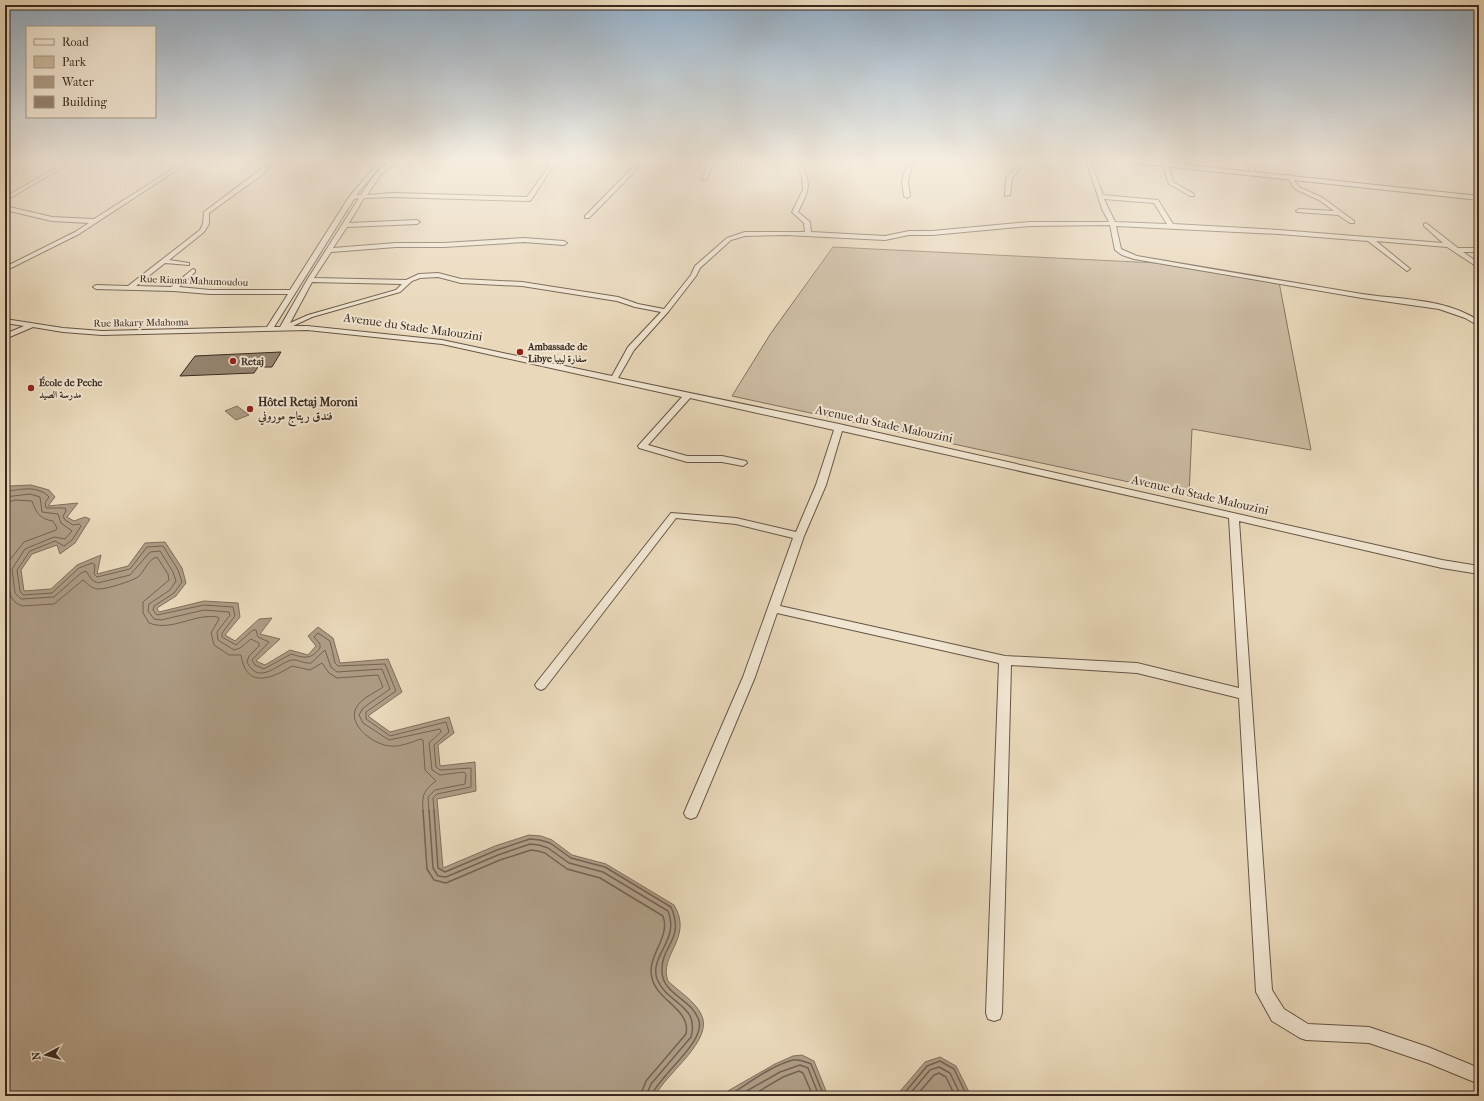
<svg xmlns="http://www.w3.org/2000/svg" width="1484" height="1101" viewBox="0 0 1484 1101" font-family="'IM FELL French Canon',Amiri,serif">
	<rect width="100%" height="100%" fill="#e9d8ba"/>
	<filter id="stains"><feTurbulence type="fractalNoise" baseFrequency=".005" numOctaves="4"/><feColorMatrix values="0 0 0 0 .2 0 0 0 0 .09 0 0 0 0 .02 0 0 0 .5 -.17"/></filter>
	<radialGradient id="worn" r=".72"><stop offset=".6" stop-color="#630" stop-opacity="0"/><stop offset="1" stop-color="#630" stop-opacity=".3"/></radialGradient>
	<polygon fill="#cbbaa0" stroke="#827260" points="833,247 1157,263 1279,282 1311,450 1192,429 1189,495 732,396 771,333"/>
	<g fill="#ae9c85" stroke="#806e5c">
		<polygon points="237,406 249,415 236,420 225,411"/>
		<path d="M31,485l18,5 6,7 -7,9 30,-3 -11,14 7,4 11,-4 5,2 -15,24 -15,11 -3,-9 -25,9 -11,16 3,21 27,-2 26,-24 24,-10 -4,19 31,-8 17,-23 20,-1 17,26 4,15 -10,13 -19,12 2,4 45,-11 34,2 2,14 -15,18 10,6 24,-22 13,-1 -12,16 20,5 -24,22 9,4 25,-15 18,5 8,-9 -8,-10 10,-9 15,11 7,25 48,-4 14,33 -34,24 22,16 59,-15 5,16 -16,12 2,21 35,-4 1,29 -39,8 6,69 52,-22 34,-11 12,1 11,4 20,15 34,9 68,41c20,33 -16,50 -6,76 10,10 27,20 33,33 14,26 -35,59 -46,82h-650v-607l5,-3z"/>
		<polygon points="802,1055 814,1061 828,1096 719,1096 775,1064 793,1056"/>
		<polygon points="940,1057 956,1066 971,1096 896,1096 925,1062"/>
	</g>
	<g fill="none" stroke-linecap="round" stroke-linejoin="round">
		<g stroke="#746252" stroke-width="1">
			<path d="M5,492c15,-3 33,-7 44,5l-4,6 1,5h19l1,3 -3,5 2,4 8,5 6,-1 2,2 -9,14 -8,6 -9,-5 -25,10 -13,19 3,21 3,4 29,-2 27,-25 13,-5 3,2 -1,9 3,3 33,-8 17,-22 16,-1 15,24 4,12 -8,11 -20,13 -1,4 4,5 47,-10 29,2 2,9 -13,17v4l14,8 17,-15h3l2,7 11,5 -17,18 3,5 9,4 27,-15c13,4 20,6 29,-6v-4l-6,-7 4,-4 12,8 5,22 3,3 47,-2 11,27 -30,21v7l24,17 56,-14 3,10 -15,13 2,22 4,3 31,-2v19l-34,7 -4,4 1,13"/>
			<path d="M5,497l25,-3 10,3 2,15 16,2 3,9 11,8 -7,8 -11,-2 -29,12 -13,20 3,24 6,6 33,-2 27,-24 5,-2 6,9 6,3 32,-8 20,-23 10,-1 13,21 3,9 -6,9 -21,14 -1,7 6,8 7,1 43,-10 25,2 1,3 -13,17 1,8 16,10 6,-2 11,-9 8,4v3l-10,10 -2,6c12,25 32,0 45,-2 6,-1 12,4 19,3l14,-13 6,17 6,5 45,-3 8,20 -27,19 -4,7 4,8 26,17 51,-11 1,3 -12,11 3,27 8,5 24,-3 2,2 -1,10 -30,6 -7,7 1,14"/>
			<path d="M5,503l10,-3 17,1c4,12 8,18 21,20l4,7 -1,2 -32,12 -15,19 -3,11 5,25 5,6 6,3 32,-2 29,-24c5,4 9,9 16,9 8,0 33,-8 39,-12 7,-6 10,-18 19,-20l11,17 1,6 -26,22v11l6,10c23,9 45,-10 69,-6l1,2 -8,14 3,12 15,10h12c5,34 30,24 51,11l18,4 12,-7 7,10 8,5 41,-3 5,12c-8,6 -22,11 -27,21 -9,18 20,38 35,38 10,1 20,-4 30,-7l2,1 2,30 11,11c-13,10 -14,14 -13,30"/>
		</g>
		<g stroke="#746252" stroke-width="1.5">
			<path d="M423,810l4,59 7,11 12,3 54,-23 31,-10 7,1 7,2 22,16 33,9 63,38c8,22 -17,40 -11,62 5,23 39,31 34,56l-40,47 -6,15"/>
			<path d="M429,810l4,58 5,8 8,1 52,-22 32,-11 9,1 9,3 21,15 34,9 65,39c12,29 -19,45 -11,68 10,25 43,26 34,58l-40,47 -5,12"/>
			<path d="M434,810l4,58 7,4 52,-22 33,-11 10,1 10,3 21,15 34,9 66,40c14,33 -10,38 -9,64 0,24 31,28 37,50 6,21 -39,54 -48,75"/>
			<path d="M728,1096c20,-12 42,-30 65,-36 7,-1 12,2 18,4l13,32"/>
			<polyline points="738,1096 780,1072 800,1065 808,1068 819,1096"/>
			<polyline points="751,1096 783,1077 799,1071 803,1073 813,1096"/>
			<polyline points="902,1096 927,1066 940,1061 954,1069 967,1096"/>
			<polyline points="908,1096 930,1070 939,1067 950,1073 961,1096"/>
			<polyline points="916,1096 934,1075 939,1073 946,1077 955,1096"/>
		</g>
	</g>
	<polygon fill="#958470" stroke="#3a291f" points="281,352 272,367 258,367 254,373 180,376 195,356"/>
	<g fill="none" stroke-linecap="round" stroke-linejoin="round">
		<defs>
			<g id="minor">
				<polygon points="11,160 17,160 5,166 5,162"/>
				<polygon points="70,160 75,160 5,201 5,197"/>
				<polygon points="187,160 192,160 79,234 5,271 5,267 75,232 89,223 52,221 5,210 5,206 52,217 94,219"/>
				<path d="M376,160l4,1 -3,9 -21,25h5c9,-13 21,-35 39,-35l-18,13 -15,22 26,-2 134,4 26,-37h4l-26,40 -2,1 -136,-4 -29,1 -15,25 68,-3 3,2 -3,2 -70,3 -14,21 63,-5h48l80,-5 40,3 3,2 -3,2 -40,-3 -80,5h-48l-65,5 -17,26 92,2 13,-6 19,-1 23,6 61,3 96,15 20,7 26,5 27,-34 4,-9 32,-28 18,-6h60l-1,-9 -12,-11 11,-22 -1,-14 -7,-16h4c13,24 11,28 -1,52l12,10 1,10 74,4 24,-5h23l98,-9h79l-7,-13 -16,-49h4l13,35 55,5 15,24 106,6 164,13 -19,-17v-2l2,-1 32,25h21v4h-16l16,11v5l-32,-21 -71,-6 33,27 1,1 -3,2 -39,-30 -89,-7 -163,-8 5,23 16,7c73,13 146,25 219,37 40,7 88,4 123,28v5l-14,-8 -26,-9 -77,-11 -228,-39 -12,-4 -7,-5 -5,-25 -80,1 -98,9h-23l-24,5 -99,-5 -41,1 -14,4 -31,28 -4,8 -28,36 -34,38 -16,28 221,46 603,136 37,6v8l-37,-6 -203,-47 33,469 12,19 24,15 61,3 59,20 51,21v16l-51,-21 -59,-20 -63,-3 -6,-2 -28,-17 -16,-29 -17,-294 -102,-25 -126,-8 -9,348 -2,6 -6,2 -6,-2 -2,-6 13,-350 -222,-50 -22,64 -57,136 -2,4 -5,2 -5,-2 -2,-4 59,-136 50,-139 -57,-14 -60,-6 -131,170 -4,2 -4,-2 -2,-3 2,-3 134,-169 65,5 60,14 20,-47 18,-55 -144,-32 -42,47 39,11h35l24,5 1,2 -4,3 -21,-4h-35l-48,-14 -1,-2 44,-49 -240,-53 -135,-14 -205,5 -39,-3 -30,-5 -28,12v-5l19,-8 -19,-3v-4l58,9 39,3 165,-4 21,-33h-78l-37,-3 -77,-2 -3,-2 3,-2 32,1 72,-56 3,-6 1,-12 64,-48 3,2 -8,8 -54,39v11l-5,8 -35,28 20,3v2l-24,-2 -29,23 35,1 22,-18 2,1v2l-16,15 31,3h80l59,-93 24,-28zM359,198l-52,82 -27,47h-6l80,-128zM1104,199l50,4 13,21 -52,-2zM438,277l23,6 61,3 95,15 18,6 26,5 -33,35 -16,29 -170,-36 -135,-14h-14l19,-9 88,-25 12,-11 8,-3zM312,282l90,2 -6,6 -88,25 -18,8zM842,431l387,87 10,170 -102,-25 -132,-7 -225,-50 24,-70 22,-51z"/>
				<polygon points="633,160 637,160 637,169 589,218 585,218 585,216 632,168"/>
				<polygon points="710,160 714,160 707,179 702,180"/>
				<polygon points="909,160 913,160 908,181 910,196 907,198 904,196 902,181"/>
				<polygon points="1023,160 1027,160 1012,178 1010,195 1005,196 1006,178"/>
				<polygon points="1243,160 1247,160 1256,173 1252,173"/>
				<polygon points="1165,161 1168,163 1173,182 1194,194 1194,196 1190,196 1169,184 1162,163"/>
				<polygon points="1286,175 1290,175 1299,187 1323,198 1354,221 1354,223 1350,223 1338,215 1297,212 1296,211 1299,209 1334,211 1319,200 1295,189"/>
			</g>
			<g id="secondary">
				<path d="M373,160h29c-6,4 -24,5 -29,0z"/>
				<polygon points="1122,160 1141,160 1479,196 1479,200 1125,162"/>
			</g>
		</defs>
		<use href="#minor" stroke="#665546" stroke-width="2"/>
		<use href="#secondary" stroke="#3a291f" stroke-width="2"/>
		<use href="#minor" fill="#f1e6d2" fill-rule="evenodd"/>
		<use href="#secondary" fill="#f1e6d2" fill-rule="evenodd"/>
	</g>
	<linearGradient id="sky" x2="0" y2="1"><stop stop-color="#91aac0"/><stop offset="0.51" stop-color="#f5ede0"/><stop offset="1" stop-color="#f5ede0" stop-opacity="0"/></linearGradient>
	<rect width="1484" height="314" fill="url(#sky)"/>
	<g fill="#8f2418" stroke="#f1e6d2" stroke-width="1.5">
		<circle cx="520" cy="352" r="4"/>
		<circle cx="233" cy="361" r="4"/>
		<circle cx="31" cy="388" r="4"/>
		<circle cx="250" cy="409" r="4"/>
	</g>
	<g text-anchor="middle" stroke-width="4" stroke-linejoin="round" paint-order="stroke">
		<g font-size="10" fill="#3a291f" stroke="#f1e6d2">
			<text transform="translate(194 280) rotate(2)" y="4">Rue Riama Mahamoudou</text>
			<text transform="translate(141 322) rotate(-1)" y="4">Rue Bakary Mdahoma</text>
		</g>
		<g font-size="10" font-weight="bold" fill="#3a291f" stroke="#f1e6d2" text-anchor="start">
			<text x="528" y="350">Ambassade de<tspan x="528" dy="12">Libye سفارة ليبيا</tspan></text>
			<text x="241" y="365">Retaj</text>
			<text x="39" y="386">École de Peche<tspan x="39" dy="12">مدرسة الصيد</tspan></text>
		</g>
		<g font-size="12" fill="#3a291f" stroke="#f1e6d2">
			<text transform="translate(413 327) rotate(8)" y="4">Avenue du Stade Malouzini</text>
			<text transform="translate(884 424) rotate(12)" y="4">Avenue du Stade Malouzini</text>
			<text transform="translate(1200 495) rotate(13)" y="4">Avenue du Stade Malouzini</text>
		</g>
		<g font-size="12" font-weight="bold" fill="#3a291f" stroke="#f1e6d2" text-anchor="start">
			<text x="258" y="406">Hôtel Retaj Moroni<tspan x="258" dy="14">فندق ريتاج موروني</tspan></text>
		</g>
	</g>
	<rect width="1484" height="1101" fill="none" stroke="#e9d8ba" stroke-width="20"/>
	<rect x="6" y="6" width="1472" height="1089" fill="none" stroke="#3a291f" stroke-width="2"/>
	<rect x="10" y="10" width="1464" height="1081" fill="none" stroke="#3a291f"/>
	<rect x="26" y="26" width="130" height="92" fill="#f1e6d2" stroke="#a89a8a"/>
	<rect x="34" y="39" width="20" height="6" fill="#f1e6d2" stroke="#a89a8a"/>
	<text x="62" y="46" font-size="12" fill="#3a291f">Road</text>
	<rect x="34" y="56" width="20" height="12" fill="#cbbaa0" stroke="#a89a8a"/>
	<text x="62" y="66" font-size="12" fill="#3a291f">Park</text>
	<rect x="34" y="76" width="20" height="12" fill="#ae9c85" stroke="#a89a8a"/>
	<text x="62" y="86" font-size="12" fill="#3a291f">Water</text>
	<rect x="34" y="96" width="20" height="12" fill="#958470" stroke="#a89a8a"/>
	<text x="62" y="106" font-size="12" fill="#3a291f">Building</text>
	<g transform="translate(46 1055) rotate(263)" stroke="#f1e6d2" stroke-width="3" paint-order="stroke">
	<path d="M0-3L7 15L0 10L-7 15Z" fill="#3a291f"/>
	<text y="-6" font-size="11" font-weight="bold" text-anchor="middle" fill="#3a291f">N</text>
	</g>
	<rect width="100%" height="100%" filter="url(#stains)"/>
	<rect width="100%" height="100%" fill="url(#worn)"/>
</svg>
